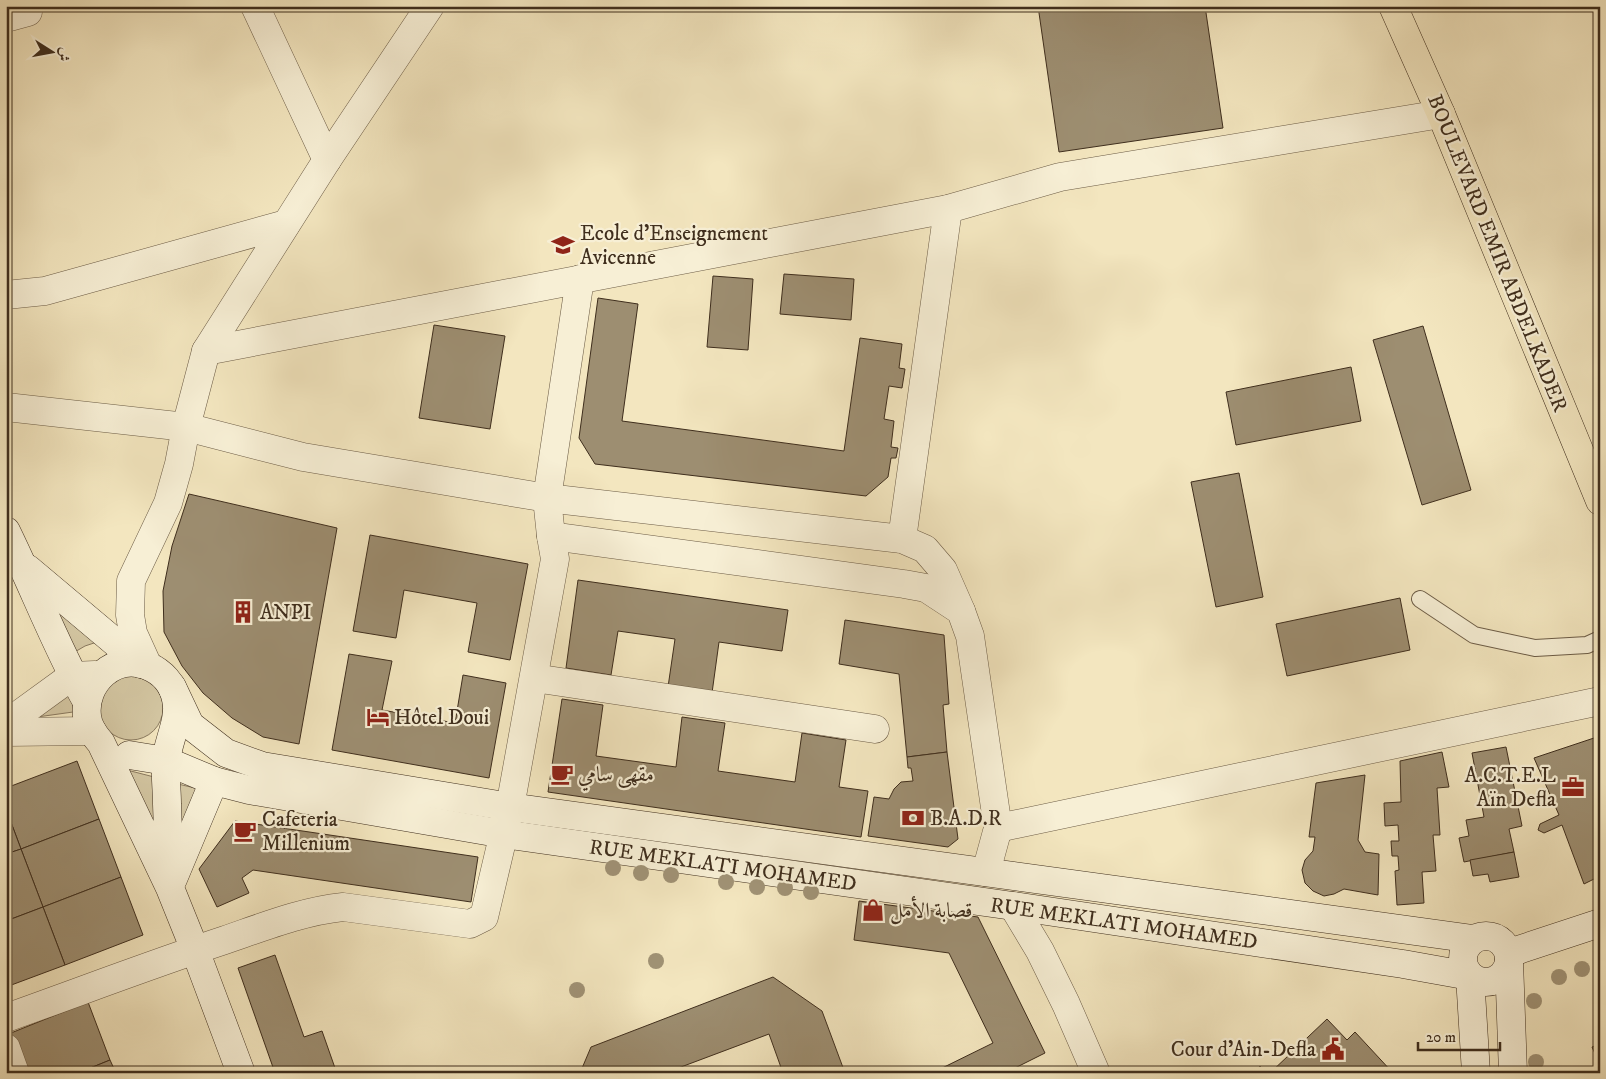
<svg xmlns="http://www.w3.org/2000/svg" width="1606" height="1079" viewBox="0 0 1606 1079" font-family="'IM FELL DW Pica',Amiri,serif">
	<rect width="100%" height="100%" fill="#f3e6bf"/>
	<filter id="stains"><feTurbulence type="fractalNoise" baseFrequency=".004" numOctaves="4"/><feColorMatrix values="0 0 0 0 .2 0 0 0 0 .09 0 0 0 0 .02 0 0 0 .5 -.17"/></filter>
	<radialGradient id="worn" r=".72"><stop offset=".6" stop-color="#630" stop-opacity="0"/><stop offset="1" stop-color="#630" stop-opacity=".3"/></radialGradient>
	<g fill="#d4c7a3" stroke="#8a7a60">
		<polygon points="46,593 100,641 85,646 73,653"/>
		<circle cx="131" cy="708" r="32"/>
		<polygon points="70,690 73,696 73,712 30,718"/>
		<polygon points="123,769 158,778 156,846"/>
		<polygon points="178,784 199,789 177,846"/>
	</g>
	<g fill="#9d8e71" stroke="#3f2e1d">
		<polygon points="1038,6 1205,6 1223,128 1059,152"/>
		<polygon points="784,274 854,279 851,320 780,314"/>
		<polygon points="713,276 753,279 748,350 707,347"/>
		<polygon points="598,298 638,304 622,421 844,451 860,338 902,344 899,368 905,369 902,388 889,386 884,419 894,421 891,447 898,448 896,458 891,458 888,477 866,496 595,464 579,438"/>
		<polygon points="434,325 505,336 490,429 419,418"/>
		<polygon points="1423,326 1471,490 1422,505 1373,340"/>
		<polygon points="1351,367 1361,421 1236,445 1226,392"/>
		<polygon points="1239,473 1263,597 1216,607 1191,482"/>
		<polygon points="189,494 337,528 299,744 263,737 232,718 203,693 182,666 164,632 163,591 172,546"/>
		<polygon points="370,535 528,564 510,660 468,652 477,603 404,590 396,638 353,631"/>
		<polygon points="578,580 788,610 782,651 719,642 712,693 668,687 675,639 618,631 611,675 566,668"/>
		<polygon points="1400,598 1410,650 1287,676 1276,624"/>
		<polygon points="845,620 944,635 949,704 943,705 947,752 907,757 899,674 839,664"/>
		<polygon points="349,654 392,661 382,710 455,723 463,675 506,683 489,778 332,750"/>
		<polygon points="562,699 603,705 596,756 676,767 682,717 725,723 718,771 795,782 802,733 846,740 839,787 868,791 861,837 548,792"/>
		<polygon points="1600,736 1600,876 1584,884 1562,825 1544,833 1538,830 1540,824 1559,815 1534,758"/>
		<polygon points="1506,747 1522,826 1509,829 1514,852 1464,862 1459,838 1469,836 1466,820 1484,817 1472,753"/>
		<polygon points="947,752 958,839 948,847 868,836 874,797 889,799 894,789 901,782 913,781 911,768 908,768 907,757"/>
		<polygon points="1442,752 1449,787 1437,788 1440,835 1433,835 1436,871 1422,872 1424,903 1397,905 1395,871 1399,870 1398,856 1392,856 1391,841 1399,841 1398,825 1385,826 1384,803 1401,802 1400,761"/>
		<polygon points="77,761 99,819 21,849 6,809 6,788"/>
		<polygon points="1365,775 1358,840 1365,852 1379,854 1378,895 1344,889 1334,894 1324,896 1313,891 1305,883 1302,870 1305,860 1313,851 1315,837 1309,837 1316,783"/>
		<polygon points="6,809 21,849 6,854"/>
		<polygon points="99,819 121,877 43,907 21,849"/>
		<polygon points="235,821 478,857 471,902 253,870 242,878 249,893 217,907 199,869"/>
		<polygon points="21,849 43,907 6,921 6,854"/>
		<polygon points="1514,852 1519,877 1490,882 1488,874 1473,876 1470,860"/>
		<polygon points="121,877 143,935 65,965 43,907"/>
		<polygon points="859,901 978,917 1045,1053 1005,1073 932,1073 993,1043 949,953 854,940"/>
		<polygon points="43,907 65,965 6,987 6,921"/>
		<polygon points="275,955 304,1037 322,1031 335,1068 321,1073 275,1073 238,968"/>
		<polygon points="773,977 822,1011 845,1073 783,1073 769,1034 665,1073 580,1073 591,1047"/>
		<polygon points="88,1002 110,1060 78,1073 26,1073 11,1033"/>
		<polygon points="1327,1019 1347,1040 1355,1032 1393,1073 1270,1073"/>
		<polygon points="1600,1044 1600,1065 1592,1047"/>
		<polygon points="110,1060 116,1073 78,1073"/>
		<polygon points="1260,1066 1267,1073 1253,1073"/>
	</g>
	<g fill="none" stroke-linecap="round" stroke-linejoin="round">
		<defs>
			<polyline id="lane" points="1420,599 1474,635 1535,648 1587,645 1600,639"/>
			<g id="street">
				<polyline points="255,6 327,160"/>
				<polyline points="6,18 28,12 27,6"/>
				<polyline points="6,295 45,291 286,224"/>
				<polyline points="206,351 948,209 1060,177 1441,114"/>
				<polyline points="6,407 186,427 303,457 547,498 902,539 925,549 943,570 961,611"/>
				<polyline points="551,536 904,584 926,588 961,611 970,636 998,828 986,872"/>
				<polyline points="902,539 948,209"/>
				<polyline points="148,666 133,633 130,615 131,581 168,503 179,464 186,427 206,351 327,160 430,6"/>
				<polyline points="534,678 875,729"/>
				<polyline points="6,724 72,676 95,675"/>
				<polyline points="6,732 92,731"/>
				<polyline points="998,828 1600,701"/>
				<polyline points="1013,906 1040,951 1066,1004 1096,1073"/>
				<path d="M6,1018c73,-26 146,-54 219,-78 38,-13 78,-29 118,-33l127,17 14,-7 26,-110 45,-248 -4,-23 -4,-38 33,-219"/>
				<polyline points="6,1048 15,1073"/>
			</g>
			<g id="secondary">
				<path d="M6,531c28,57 50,116 81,171"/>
				<polyline points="28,569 141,664"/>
				<polyline points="172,687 190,725 226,753 262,766 510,807 1473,939"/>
				<polyline points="129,755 166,761 214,781 249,790 504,834 1013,906 1403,964 1470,976"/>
				<polyline points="173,879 214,781"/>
				<path d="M170,888c-1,-28 -2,-56 -3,-84 0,-14 -2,-28 -1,-42 1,-20 15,-42 10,-63 -3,-15 -14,-27 -28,-33 -33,-14 -65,17 -61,50 1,11 7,19 14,27l69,145 25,62 46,123"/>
				<circle cx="1486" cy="959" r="23"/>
				<polyline points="1509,953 1600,923"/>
				<polyline points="1509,961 1513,1073"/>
				<polyline points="1470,976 1476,1073"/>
			</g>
			<polyline id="primary" points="1393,6 1441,114 1600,501"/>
		</defs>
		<use href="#lane" stroke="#6c5c46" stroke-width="18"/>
		<use href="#street" stroke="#6c5c46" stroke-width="29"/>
		<use href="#secondary" stroke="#3f2e1d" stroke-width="29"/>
		<use href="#primary" stroke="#3f2e1d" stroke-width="29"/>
		<use href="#lane" stroke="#f7efd5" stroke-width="16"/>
		<use href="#street" stroke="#f7efd5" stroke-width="28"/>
		<use href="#secondary" stroke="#f7efd5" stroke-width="28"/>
		<use href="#primary" stroke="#f3e6bf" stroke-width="28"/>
	</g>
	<g fill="#a09275">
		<circle cx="613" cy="868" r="8"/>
		<circle cx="641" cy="873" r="8"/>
		<circle cx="671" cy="875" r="8"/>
		<circle cx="726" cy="882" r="8"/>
		<circle cx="757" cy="887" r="8"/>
		<circle cx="785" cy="888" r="8"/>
		<circle cx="811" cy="892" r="8"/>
		<circle cx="656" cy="961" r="8"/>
		<circle cx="1582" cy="969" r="8"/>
		<circle cx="1559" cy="977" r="8"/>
		<circle cx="577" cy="990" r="8"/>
		<circle cx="1534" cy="1001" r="8"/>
		<circle cx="1536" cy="1062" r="8"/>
	</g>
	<defs>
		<symbol id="university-bare" viewBox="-9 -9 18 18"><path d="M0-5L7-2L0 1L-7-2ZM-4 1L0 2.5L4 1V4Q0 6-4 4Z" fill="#8f2418" stroke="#f7efd5" stroke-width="2.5" paint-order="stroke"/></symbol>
		<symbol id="building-bare" viewBox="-9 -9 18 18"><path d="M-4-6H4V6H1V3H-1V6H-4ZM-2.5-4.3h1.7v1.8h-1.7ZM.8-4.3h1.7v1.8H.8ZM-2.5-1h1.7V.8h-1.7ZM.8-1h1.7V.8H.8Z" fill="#8f2418" stroke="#f7efd5" stroke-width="2.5" paint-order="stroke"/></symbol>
		<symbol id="hotel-bare" viewBox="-9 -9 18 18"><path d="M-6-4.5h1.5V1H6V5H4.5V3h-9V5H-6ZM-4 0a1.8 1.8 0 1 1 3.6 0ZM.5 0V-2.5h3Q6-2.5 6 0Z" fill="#8f2418" stroke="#f7efd5" stroke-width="2.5" paint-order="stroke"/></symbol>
		<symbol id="cafe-bare" viewBox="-9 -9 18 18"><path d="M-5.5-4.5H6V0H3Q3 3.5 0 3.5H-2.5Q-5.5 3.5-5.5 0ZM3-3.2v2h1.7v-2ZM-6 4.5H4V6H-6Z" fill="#8f2418" stroke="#f7efd5" stroke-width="2.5" paint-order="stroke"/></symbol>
		<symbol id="office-bare" viewBox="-9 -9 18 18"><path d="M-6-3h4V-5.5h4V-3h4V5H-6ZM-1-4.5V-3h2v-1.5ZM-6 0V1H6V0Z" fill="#8f2418" stroke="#f7efd5" stroke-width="2.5" paint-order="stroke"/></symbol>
		<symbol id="bank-bare" viewBox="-9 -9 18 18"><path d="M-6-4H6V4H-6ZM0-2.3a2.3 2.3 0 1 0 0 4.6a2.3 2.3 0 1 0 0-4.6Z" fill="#8f2418" stroke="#f7efd5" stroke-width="2.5" paint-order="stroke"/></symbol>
		<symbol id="shop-bare" viewBox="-9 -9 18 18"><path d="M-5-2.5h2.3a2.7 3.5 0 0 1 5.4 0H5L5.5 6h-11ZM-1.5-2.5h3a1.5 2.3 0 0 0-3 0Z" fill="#8f2418" stroke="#f7efd5" stroke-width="2.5" paint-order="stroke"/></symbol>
		<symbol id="civic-bare" viewBox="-9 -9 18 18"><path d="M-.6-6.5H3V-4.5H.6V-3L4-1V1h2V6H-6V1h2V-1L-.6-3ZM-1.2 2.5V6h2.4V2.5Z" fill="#8f2418" stroke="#f7efd5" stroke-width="2.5" paint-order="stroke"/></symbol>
	</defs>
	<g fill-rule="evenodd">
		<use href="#university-bare" x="547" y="229" width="32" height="32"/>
		<use href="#building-bare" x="227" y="596" width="32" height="32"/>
		<use href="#hotel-bare" x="362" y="701" width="32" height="32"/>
		<use href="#cafe-bare" x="546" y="758" width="32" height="32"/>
		<use href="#office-bare" x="1557" y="771" width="32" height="32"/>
		<use href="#bank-bare" x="897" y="802" width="32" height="32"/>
		<use href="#cafe-bare" x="229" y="815" width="32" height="32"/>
		<use href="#shop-bare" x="857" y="894" width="32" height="32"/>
		<use href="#civic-bare" x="1317" y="1033" width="32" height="32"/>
	</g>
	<g text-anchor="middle" stroke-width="4.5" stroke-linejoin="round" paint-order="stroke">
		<g font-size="21" fill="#3f2e1d" stroke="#f7efd5" text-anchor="start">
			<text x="580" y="240">Ecole d'Enseignement<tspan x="580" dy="24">Avicenne</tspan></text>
			<text x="260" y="619">ANPI</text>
			<text x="394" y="724">Hôtel Doui</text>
			<text x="578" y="781">مقهى سامي</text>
			<text x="1556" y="782" text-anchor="end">A.C.T.E.L<tspan x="1556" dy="24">Aïn Defla</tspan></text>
			<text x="930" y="825">B.A.D.R</text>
			<text x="262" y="826">Cafeteria<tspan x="262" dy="24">Millenium</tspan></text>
			<text x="890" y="917">قصابة الأمل</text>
			<text x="1316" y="1056" text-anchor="end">Cour d'Ain-Defla</text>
		</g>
		<g font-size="21" fill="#3f2e1d" stroke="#f7efd5">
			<text transform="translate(1498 253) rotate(68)" y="7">BOULEVARD EMIR ABDELKADER</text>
			<text transform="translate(723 865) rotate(8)" y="7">RUE MEKLATI MOHAMED</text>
			<text transform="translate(1124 923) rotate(8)" y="7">RUE MEKLATI MOHAMED</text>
		</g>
	</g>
	<rect width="1606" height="1079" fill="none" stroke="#f3e6bf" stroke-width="25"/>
	<rect x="8" y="8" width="1591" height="1064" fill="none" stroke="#3f2e1d" stroke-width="2.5"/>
	<rect x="12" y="12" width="1581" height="1054" fill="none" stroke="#3f2e1d"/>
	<g transform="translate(52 52) rotate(101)" stroke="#f7efd5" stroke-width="4" paint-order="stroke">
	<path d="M0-4L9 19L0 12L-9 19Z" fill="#3f2e1d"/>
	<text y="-8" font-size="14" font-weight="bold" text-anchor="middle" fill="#3f2e1d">ش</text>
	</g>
	<path d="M1418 1042v8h82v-8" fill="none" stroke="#3f2e1d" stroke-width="2.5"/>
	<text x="1426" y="1042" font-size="15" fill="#3f2e1d" stroke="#f7efd5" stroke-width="4" paint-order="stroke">20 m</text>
	<rect width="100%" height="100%" filter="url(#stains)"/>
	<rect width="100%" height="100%" fill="url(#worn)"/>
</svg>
